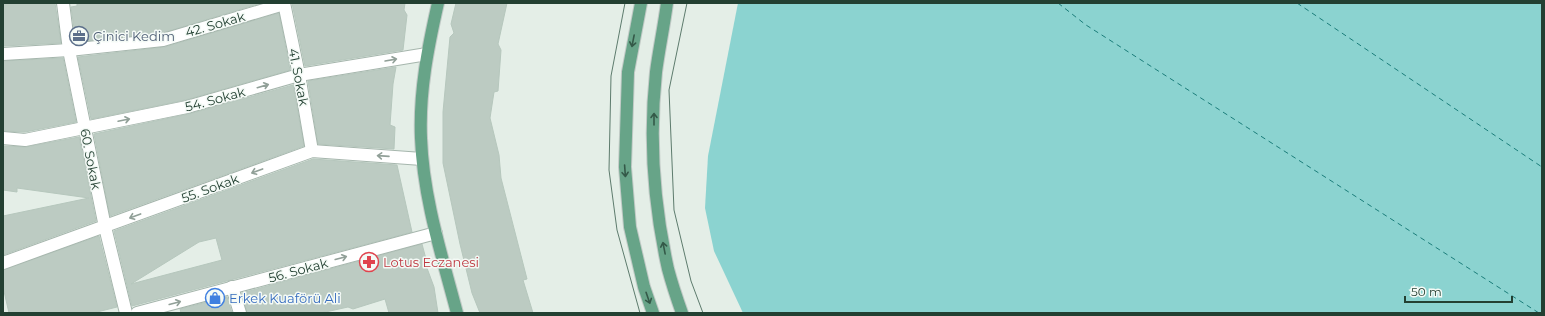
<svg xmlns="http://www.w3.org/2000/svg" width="1545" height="316" viewBox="0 0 1545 316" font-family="Montserrat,sans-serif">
	<rect width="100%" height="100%" fill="#e4eee7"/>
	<polygon fill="#8bd3d0" points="738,3 1542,3 1542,313 743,313 714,251 705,208 708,156"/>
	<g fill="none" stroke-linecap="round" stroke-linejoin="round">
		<g stroke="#1b7d7a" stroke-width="1" stroke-dasharray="5 4" stroke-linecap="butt">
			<polyline points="1058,3 1086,25 1539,313"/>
			<polyline points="1297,3 1542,167"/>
		</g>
	</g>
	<g fill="#bccbc2" stroke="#b6c7bd" fill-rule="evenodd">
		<polygon points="3,3 55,3 61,43 3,46"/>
		<polygon points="77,3 261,3 162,33 76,42 71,7 77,6"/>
		<polygon points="292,3 405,3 404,10 407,15 403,50 305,66"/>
		<polygon points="456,3 507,3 498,44 501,50 498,91 494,92 490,118 499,155 501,178 527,279 523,280 533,313 480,313 472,293 460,244 443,163 443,112 450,37 454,33 451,24"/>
		<polygon points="279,13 290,70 185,100 91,119 78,57 165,47"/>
		<polygon points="63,58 76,122 25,132 3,131 3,61"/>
		<polygon points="396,67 393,84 390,125 395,127 394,149 318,144 308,81"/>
		<polygon points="293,85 304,146 110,216 94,134 189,114"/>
		<polygon points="79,137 96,221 3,255 3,216 89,198 17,188 17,192 3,190 3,146 26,147"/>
		<path d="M313,159l84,6 15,67 -280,74 -18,-75zM216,238l6,22 -91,24 68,-42z"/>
		<polygon points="99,236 117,307 93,313 9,313 3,287 3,270"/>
		<polygon points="422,244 426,259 424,260 434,287 438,313 389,313 385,299 353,309 348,307 321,313 247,313 242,293"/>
		<polygon points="227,297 232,313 181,313 180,309"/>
	</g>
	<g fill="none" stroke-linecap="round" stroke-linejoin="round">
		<defs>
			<g id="minor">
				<polyline points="63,3 69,50 105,227 126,313"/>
				<polyline points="284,3 299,75 312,151"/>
				<polyline points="3,54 69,50 163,40 284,4"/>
				<polyline points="3,138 25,140 187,107 299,75 427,54"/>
				<polyline points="232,287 240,313"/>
			</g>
			<g id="tertiary">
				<polyline points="3,263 312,151 422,159"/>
				<polyline points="137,313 436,233"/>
			</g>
			<g id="primary">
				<path d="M438,3c-10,44 -19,89 -17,135 2,59 21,118 36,175"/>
				<polyline points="641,3 628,72 625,167 630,227 644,287 653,313"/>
				<path d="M667,3c-3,23 -8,46 -11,69 -7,65 -2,134 12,197 4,15 9,30 14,44"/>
			</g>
		</defs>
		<use href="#minor" stroke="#a6b6ad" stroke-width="14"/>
		<use href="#tertiary" stroke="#a6b6ad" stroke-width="14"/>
		<use href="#primary" stroke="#c1cac6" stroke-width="14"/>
		<use href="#minor" stroke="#fff" stroke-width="12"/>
		<use href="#tertiary" stroke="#fff" stroke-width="12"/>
		<use href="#primary" stroke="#67a488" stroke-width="12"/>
		<g stroke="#5d7b6d" stroke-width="1">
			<polyline points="625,3 611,76 609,170 617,230 640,313"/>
			<polyline points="687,3 669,90 674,210 691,281 703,313"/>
		</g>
	</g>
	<defs><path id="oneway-shaft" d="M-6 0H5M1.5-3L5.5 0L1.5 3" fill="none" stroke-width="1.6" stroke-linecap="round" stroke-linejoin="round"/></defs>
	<g stroke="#345948">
		<use href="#oneway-shaft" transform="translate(633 41) rotate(101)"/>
		<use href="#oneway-shaft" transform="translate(654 119) rotate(-90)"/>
		<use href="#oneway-shaft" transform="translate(625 171) rotate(86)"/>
		<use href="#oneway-shaft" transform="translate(664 248) rotate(-101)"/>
		<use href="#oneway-shaft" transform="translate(648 298) rotate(71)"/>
	</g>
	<g stroke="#91a098">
		<use href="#oneway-shaft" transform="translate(391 60) rotate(-10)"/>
		<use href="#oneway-shaft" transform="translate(263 86) rotate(-16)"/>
		<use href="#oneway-shaft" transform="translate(124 120) rotate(-12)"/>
		<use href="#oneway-shaft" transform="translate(383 156) rotate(-176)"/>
		<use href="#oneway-shaft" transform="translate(257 171) rotate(160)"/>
		<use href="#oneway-shaft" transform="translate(135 216) rotate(160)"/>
		<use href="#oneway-shaft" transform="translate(341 258) rotate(-15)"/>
		<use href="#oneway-shaft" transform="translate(175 303) rotate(-15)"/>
	</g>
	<defs>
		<symbol id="office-ring" viewBox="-11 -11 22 22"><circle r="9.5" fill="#f4faf6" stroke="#5c6f8a" stroke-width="1.5"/><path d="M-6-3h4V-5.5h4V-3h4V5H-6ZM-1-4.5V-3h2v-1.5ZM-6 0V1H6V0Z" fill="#5c6f8a"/></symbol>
		<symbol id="pharmacy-ring" viewBox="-11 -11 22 22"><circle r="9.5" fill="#f4faf6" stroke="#e0444e" stroke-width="1.5"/><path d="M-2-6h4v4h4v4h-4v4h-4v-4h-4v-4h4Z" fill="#e0444e"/></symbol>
		<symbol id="shop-ring" viewBox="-11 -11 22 22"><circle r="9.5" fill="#f4faf6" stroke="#3f7fe0" stroke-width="1.5"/><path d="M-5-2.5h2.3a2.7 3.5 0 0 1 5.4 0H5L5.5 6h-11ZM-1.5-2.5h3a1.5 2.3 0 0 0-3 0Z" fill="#3f7fe0"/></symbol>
	</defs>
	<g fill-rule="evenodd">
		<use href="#office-ring" x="68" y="25" width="22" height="22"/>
		<use href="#pharmacy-ring" x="358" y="251" width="22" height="22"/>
		<use href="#shop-ring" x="204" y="287" width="22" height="22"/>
	</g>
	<g text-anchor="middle" stroke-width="3" stroke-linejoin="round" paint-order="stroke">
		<g font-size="13" fill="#234032" stroke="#f4faf6">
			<text transform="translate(215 24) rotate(-16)" y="5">42. Sokak</text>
			<text transform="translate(299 77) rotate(79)" y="5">41. Sokak</text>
			<text transform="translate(215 99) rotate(-15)" y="5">54. Sokak</text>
			<text transform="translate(91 159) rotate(79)" y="5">60. Sokak</text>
			<text transform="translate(210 188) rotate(-20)" y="5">55. Sokak</text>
			<text transform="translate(298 270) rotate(-15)" y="5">56. Sokak</text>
		</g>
		<g font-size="13" fill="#4e5e75" stroke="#f4faf6" text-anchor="start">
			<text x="93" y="41">Çinici Kedim</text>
		</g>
		<g font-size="13" fill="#be3a42" stroke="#f4faf6" text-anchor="start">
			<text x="383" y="267">Lotus Eczanesi</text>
		</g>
		<g font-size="13" fill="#366cbe" stroke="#f4faf6" text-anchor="start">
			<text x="229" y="303">Erkek Kuaförü Ali</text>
		</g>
	</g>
	<rect width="1545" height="316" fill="none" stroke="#234032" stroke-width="8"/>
	<path d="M1405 296v6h107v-6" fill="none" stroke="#234032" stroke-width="2"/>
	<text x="1411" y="296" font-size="12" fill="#234032" stroke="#f4faf6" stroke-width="3" paint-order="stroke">50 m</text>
</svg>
